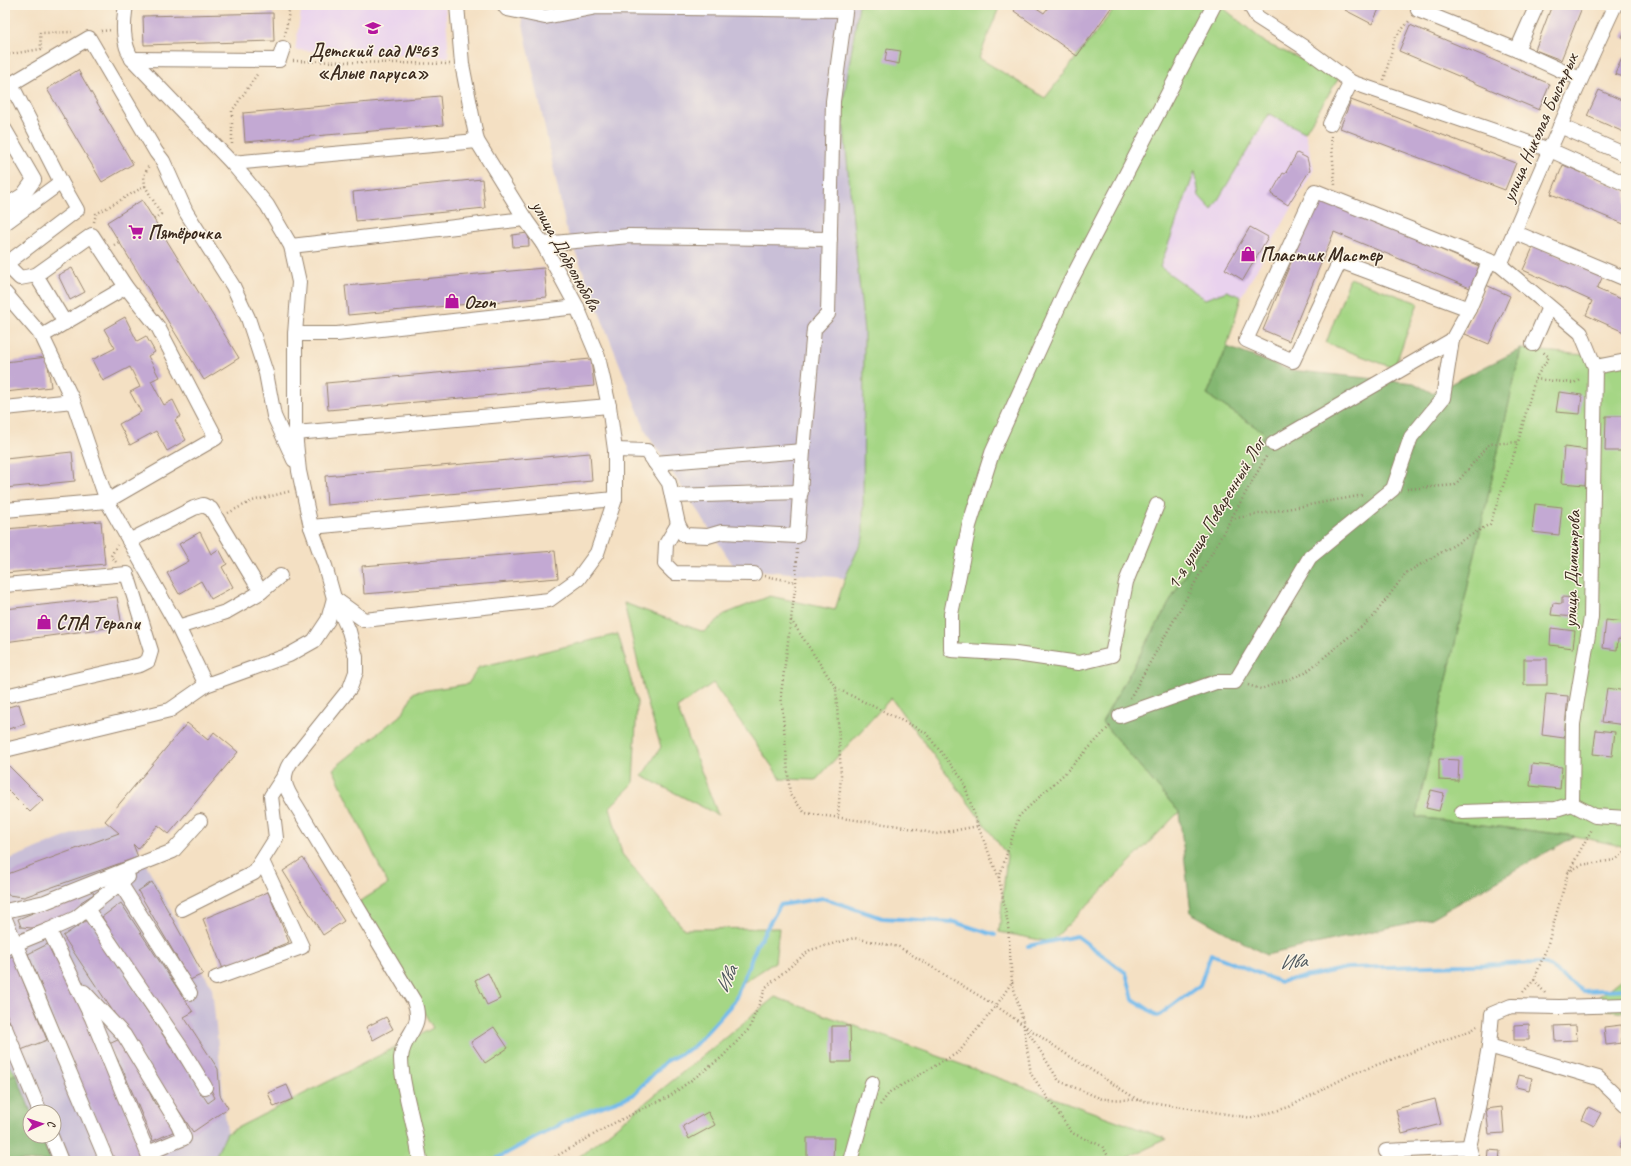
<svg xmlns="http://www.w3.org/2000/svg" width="1631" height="1166" viewBox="0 0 1631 1166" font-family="Caveat,sans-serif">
	<rect width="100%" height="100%" fill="#fcf5e5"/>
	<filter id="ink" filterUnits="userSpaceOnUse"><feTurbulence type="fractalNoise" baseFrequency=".025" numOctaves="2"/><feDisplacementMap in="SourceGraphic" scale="8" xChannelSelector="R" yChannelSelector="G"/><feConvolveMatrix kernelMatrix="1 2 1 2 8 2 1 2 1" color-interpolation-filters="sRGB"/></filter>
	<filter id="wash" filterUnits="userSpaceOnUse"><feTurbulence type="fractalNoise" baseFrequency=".012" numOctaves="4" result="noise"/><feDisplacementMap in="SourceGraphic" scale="16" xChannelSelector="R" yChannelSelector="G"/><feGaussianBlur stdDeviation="0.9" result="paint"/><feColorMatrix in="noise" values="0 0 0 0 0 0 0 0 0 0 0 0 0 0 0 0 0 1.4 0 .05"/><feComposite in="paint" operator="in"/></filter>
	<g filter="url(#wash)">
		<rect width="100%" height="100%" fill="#f4e0c3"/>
		<g fill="#e9d2ee">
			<polygon points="302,5 445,5 449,57 295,50"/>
			<polygon points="1270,113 1305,132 1314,169 1241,297 1227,291 1205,299 1160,267 1195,170 1212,210"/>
		</g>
		<g fill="#c9bfd7">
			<polygon points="519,5 859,5 842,109 864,332 863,538 845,578 735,568 647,434 566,228"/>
			<polygon points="105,821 138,849 212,988 227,1133 213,1161 51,1161 41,1136 54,1136 54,1112 31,1112 16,1074 5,1061 5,861"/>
		</g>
		<g fill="#a5d685" stroke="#708052">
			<polygon points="859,5 1000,5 979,58 1045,98 1117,5 1220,5 1267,44 1340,76 1305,132 1269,114 1212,210 1199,196 1195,171 1160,267 1205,299 1227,291 1241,297 1227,347 1207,395 1265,433 1102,722 1179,812 1051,942 999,932 1007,855 891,698 816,780 781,779 713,683 677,708 718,815 642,776 661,747 646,698 624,603 704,632 725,614 770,596 835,610 845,578 863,538 864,332 842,109"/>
			<polygon points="1350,278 1418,303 1394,368 1326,343"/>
			<polygon points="1521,349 1626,359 1626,847 1575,836 1416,817"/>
			<polygon points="618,634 637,702 633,784 610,807 622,854 684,929 779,928 775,962 741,984 734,1002 693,1047 665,1062 633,1095 578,1115 492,1161 213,1161 227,1133 433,1028 359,902 388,884 333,769 402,714 414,692 468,684 479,667"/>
			<polygon points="1626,975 1626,1012 1586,1007"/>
			<polygon points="775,997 1167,1139 1120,1161 574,1161"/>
			<polygon points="5,1061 16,1074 5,1078"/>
		</g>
		<g fill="#84b772" stroke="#607048">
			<polygon points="1227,347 1290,370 1414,383 1432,393 1521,349 1416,817 1575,836 1432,918 1266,955 1191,913 1179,812 1102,722 1265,433 1207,395"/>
			<polygon points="16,1074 31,1112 30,1136 41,1136 51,1161 5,1161 5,1078"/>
		</g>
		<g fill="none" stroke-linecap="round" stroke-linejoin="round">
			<g stroke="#75bbec" stroke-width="4">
				<polyline points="1028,946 1077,936 1126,973 1133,999 1158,1016 1200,985 1211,954 1280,982 1347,968 1544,963 1583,991 1626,989"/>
				<polyline points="492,1161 578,1115 633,1095 665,1062 693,1047 734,1002 757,945 780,905 823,898 882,918 954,922 995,935"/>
			</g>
		</g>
		<g id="blocks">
			<g fill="#c3a9d3">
				<polygon points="1018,5 1032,5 1044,13 1050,5 1113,5 1077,56 1014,11"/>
				<polygon points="1348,5 1381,5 1372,24 1345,10"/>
				<polygon points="1552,5 1583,5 1561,60 1535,50"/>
				<polygon points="273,13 274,41 144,45 143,16"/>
				<polygon points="1410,25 1550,84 1539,110 1399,51"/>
				<polygon points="1626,29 1626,39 1622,37"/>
				<polygon points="887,49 901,51 899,64 885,61"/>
				<polygon points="1622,58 1626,60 1626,78 1615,74"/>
				<polygon points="78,70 133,164 102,182 47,89"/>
				<polygon points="1599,90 1626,102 1626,133 1587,116"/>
				<polygon points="440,96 443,125 245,142 243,113"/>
				<polygon points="1351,100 1516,163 1505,190 1340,128"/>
				<polygon points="1297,153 1307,158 1310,170 1288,205 1271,194 1283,173 1285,174"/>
				<polygon points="1563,165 1626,191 1626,225 1551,194"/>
				<polygon points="482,179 485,208 356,221 353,192"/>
				<polygon points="1318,197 1479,266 1470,288 1334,232 1289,341 1263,330"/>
				<polygon points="142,200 239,358 204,380 107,222"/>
				<polygon points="1250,227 1268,237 1243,280 1225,269"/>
				<polygon points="528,233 529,246 513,247 512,235"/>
				<polygon points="1534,245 1603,276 1597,289 1626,301 1626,333 1586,315 1592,301 1523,270"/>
				<polygon points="72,268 85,292 70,300 58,275"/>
				<polygon points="544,268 547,297 348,315 345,286"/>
				<polygon points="1486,285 1510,296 1489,344 1465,334"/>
				<polygon points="125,317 137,341 146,336 155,352 148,356 159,377 151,381 164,405 173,400 181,416 175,420 186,440 167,451 156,431 130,445 119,424 141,412 130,392 140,387 130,367 103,381 92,360 115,348 104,329"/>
				<polygon points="47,357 51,387 5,392 5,362"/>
				<polygon points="591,359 594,386 328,410 326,383"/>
				<polygon points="1559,392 1582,395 1580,414 1556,412"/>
				<polygon points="1606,416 1626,416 1626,451 1605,451"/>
				<polygon points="1564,447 1589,450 1585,485 1561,483"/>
				<polygon points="72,452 75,481 5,488 5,459"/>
				<polygon points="590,453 592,481 327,505 325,476"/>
				<polygon points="1535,504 1562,507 1559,535 1532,532"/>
				<polygon points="101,521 105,564 5,573 5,529"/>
				<polygon points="200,532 211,554 219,549 227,564 222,567 233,587 211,599 201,581 179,594 167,573 189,561 179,544"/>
				<polygon points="555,551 558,578 364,594 362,566"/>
				<polygon points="117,597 122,626 5,642 5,609"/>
				<polygon points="1562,597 1577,598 1575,617 1551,615 1553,603 1562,604"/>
				<polygon points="1606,620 1626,622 1626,640 1618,639 1617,650 1603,648"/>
				<polygon points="1551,628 1575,631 1573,648 1550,645"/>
				<rect x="1524" y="659" width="23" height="26"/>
				<polygon points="1607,688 1626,691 1623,712 1626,712 1626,725 1602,722"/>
				<polygon points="1546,694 1568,696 1564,738 1542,735"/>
				<polygon points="19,704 25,724 5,730 5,708"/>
				<polygon points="187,723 208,740 214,732 238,752 169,834 158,825 138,849 133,844 138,857 24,897 8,895 5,887 5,875 119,833 105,821"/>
				<polygon points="1596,730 1615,732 1612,756 1593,754"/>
				<polygon points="1439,759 1459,760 1458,781 1439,780"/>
				<polygon points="5,762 43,800 30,812 5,787"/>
				<polygon points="1532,764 1562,767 1560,789 1530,786"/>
				<polygon points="1431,790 1444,793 1439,811 1426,808"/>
				<polygon points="303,858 344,921 323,935 283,871"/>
				<polygon points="152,882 203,974 190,980 138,891"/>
				<polygon points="91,889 94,894 81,902 81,907 53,923 32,928 21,927 18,919"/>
				<polygon points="268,892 289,942 223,969 203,919"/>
				<polygon points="121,903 193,1012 184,1017 218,1069 220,1095 228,1108 193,1132 63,936 87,920 208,1103 215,1098 202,1071 102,917"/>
				<polygon points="50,943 84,1014 146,1161 114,1161 28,954"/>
				<polygon points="13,956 47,1040 21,1050 5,1010 5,959"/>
				<polygon points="488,973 500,999 487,1005 475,980"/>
				<polygon points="386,1017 393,1029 373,1040 366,1027"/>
				<polygon points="1529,1024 1529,1040 1514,1040 1514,1025"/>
				<polygon points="1576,1025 1577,1040 1555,1041 1554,1026"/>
				<polygon points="1621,1025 1622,1043 1606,1045 1604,1027"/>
				<polygon points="832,1026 850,1026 851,1062 832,1062"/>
				<polygon points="494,1027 508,1048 485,1063 471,1042"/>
				<polygon points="122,1038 135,1061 155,1104 161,1105 175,1131 153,1141 122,1068 109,1044"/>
				<polygon points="1519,1075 1532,1078 1529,1090 1516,1087"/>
				<polygon points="287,1085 293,1099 274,1107 268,1093"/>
				<polygon points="1435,1099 1441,1124 1402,1134 1396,1109"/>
				<polygon points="1502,1107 1504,1133 1489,1134 1486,1109"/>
				<polygon points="1588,1107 1601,1113 1594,1126 1582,1120"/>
				<polygon points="708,1112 715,1125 689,1139 683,1126"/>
				<polygon points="1626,1133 1626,1151 1619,1147"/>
				<polygon points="807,1138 834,1138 833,1159 807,1158"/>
				<polygon points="1488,1150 1500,1151 1499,1161 1487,1161"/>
			</g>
		</g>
	</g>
	<g filter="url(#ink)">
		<use href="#blocks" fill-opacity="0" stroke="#988570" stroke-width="1"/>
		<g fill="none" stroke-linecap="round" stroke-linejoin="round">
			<defs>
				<g id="minor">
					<path d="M126,5c-3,19 -4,37 6,54l100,104 35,42 24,41 8,36 -4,52v99l4,38 12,56 14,39 9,32 15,33 7,26v15l-6,16 -60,75c-12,19 -1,30 9,47l115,191c11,28 -11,32 -13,57 0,11 2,21 4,31 5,24 12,48 15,72"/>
					<polyline points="504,5 507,9 545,17 597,7 845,10"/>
					<polyline points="1250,5 1257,17 1302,46 1351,82"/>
					<polyline points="1418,10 1517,50 1580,79"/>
					<polyline points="1517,50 1537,5"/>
					<polyline points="132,59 279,60 283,48"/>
					<polyline points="1330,124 1351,82 1550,150 1626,184"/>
					<polyline points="1560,126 1626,155"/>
					<polyline points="5,130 34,180 23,195 5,206"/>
					<polyline points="232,163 477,141"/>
					<polyline points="5,223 61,182"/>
					<polyline points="1514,232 1626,279"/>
					<polyline points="543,244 629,236 830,239"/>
					<polyline points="291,246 525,219"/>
					<polyline points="1489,262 1469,309 1340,261 1293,361 1246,340 1315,191 1500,265 1581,333 1595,367"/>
					<path d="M1500,265c37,-87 75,-174 115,-260"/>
					<polyline points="36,275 20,278 6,264 77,210 61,182 11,84 89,38 156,152 163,161 186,212 233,286 248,318 266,373 274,416 294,460"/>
					<polyline points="5,293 42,336 73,401 107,501 178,627 206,685 170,710 5,750"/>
					<polyline points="295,334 337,334 577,307"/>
					<polyline points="42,336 126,287"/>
					<polyline points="1533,344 1549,307"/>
					<polyline points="5,408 73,401"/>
					<polyline points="295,433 609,406"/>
					<polyline points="1273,444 1452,340"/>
					<polyline points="615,450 647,451 669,483 678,524 684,535 708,536 722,532 797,536 803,451 814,329 828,314 833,101 846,5"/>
					<polyline points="655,463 803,451"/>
					<polyline points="672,496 801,492"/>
					<polyline points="1157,505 1126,582 1112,655 1079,663 1016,654 951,650 951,614 969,526 992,453 1067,288 1214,5"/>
					<polyline points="5,510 107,501 216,438 158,327 126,287 92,235 36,275 65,323"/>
					<polyline points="678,524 666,544 665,564 674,573 754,574"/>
					<polyline points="311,527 615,499"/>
					<polyline points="129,541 194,508 203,505 211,509 261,592 226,612 178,627"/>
					<polyline points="5,585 127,574 151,651 148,661 140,665 5,696"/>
					<polyline points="261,592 280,576"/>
					<polyline points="335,599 364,620 549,600 578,579 597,553 615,499 615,450 609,406 598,357 577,307 543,244 525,219 477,141 462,64 457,5"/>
					<polyline points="206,685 289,655 314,641 328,620 334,598"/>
					<polyline points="1120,716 1216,682 1235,682 1310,557 1393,489 1411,437 1443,398 1452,340 1469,309"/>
					<polyline points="1572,804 1573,724 1591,617 1595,367 1626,361"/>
					<polyline points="1462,812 1556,809 1572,804 1595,816 1626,818"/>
					<polyline points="120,883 190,993"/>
					<polyline points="87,909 128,877"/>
					<polyline points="182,909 254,873 276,838 271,796 284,776"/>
					<polyline points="5,911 45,902 173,851 200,821"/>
					<polyline points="5,919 107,1161"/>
					<polyline points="49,930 76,918 87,909 180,1046 205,1087"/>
					<polyline points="5,948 49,930 92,1018 151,1161"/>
					<polyline points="216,978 302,947 262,861"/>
					<polyline points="84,992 124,1035 178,1124 184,1138 148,1153"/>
					<polyline points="5,1028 40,1112"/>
					<polyline points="1489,1046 1598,1078 1626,1105"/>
					<polyline points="51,1136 61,1161"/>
					<polyline points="1386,1151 1469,1147"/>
					<polyline points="850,1161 872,1083"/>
					<polyline points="1473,1161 1469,1147 1479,1103 1489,1046 1492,1014 1511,1006 1559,1007 1626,1005"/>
				</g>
			</defs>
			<use href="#minor" stroke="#988570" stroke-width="16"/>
			<g stroke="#988570" stroke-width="2.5" stroke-dasharray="1 3" stroke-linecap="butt">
				<polyline points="101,31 112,30"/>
				<polyline points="285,36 290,5"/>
				<polyline points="5,55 41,49 40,33 72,32"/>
				<polyline points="293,61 450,64"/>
				<polyline points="1384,80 1395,38 1410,20"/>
				<polyline points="1331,136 1335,185"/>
				<polyline points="232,144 232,111 258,73"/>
				<polyline points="145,186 161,214 154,219"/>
				<polyline points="94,222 96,214 145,186 144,176 149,165"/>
				<polyline points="114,245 119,242"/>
				<polyline points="1535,379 1549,357 1543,352"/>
				<polyline points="1407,489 1455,485 1489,444 1518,442 1535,379 1574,383 1581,378"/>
				<polyline points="228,513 252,501 291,491"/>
				<polyline points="1231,519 1364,495"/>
				<polyline points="797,549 796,582 781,694 790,795 805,813 899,826 936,834 978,826"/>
				<polyline points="116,562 111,556 117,545"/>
				<polyline points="765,576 796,582"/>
				<polyline points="791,620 836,688 841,775 838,817"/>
				<polyline points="1248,685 1261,689 1305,673 1373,617 1406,573 1490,524 1518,442"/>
				<polyline points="836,688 925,732 963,780 978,826 999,878"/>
				<polyline points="1130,698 1267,455"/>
				<polyline points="1568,872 1581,865 1615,860 1626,852"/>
				<polyline points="1534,980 1545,993"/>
				<polyline points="1012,982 1024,1025 1059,1081 1102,1099 1138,1100"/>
				<polyline points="1523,992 1534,980 1547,947 1568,873 1592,829"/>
				<polyline points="1024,1028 1031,1074 1072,1133 1102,1146 1111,1161"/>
				<polyline points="880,1105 890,1092 959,1052 996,1006 1063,1052 1138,1100 1252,1118 1289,1107 1352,1074 1472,1030 1477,1026"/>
				<polyline points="548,1161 612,1124 670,1096 721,1058 749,1029 766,987 810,950 854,938 899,947 996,1006 1012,982 1008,925 999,878 1019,816 1064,774 1111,725"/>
			</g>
			<use href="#minor" stroke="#fff" stroke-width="14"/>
		</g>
	</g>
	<defs>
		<symbol id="school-bare" viewBox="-9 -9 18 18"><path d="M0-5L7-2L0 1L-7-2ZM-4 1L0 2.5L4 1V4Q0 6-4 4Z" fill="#b5179e" stroke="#fcf5e5" stroke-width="2.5" paint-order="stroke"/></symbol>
		<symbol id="supermarket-bare" viewBox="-9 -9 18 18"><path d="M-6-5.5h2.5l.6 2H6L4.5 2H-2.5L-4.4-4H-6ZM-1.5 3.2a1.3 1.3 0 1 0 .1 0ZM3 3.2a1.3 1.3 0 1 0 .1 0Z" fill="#b5179e" stroke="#fcf5e5" stroke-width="2.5" paint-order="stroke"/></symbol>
		<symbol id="shop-bare" viewBox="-9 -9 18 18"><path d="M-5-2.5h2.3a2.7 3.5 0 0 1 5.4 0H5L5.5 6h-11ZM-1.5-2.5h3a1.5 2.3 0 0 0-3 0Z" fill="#b5179e" stroke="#fcf5e5" stroke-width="2.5" paint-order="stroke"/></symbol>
	</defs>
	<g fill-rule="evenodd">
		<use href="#school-bare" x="362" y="17" width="22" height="22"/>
		<use href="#supermarket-bare" x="125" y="221" width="22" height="22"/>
		<use href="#shop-bare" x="1237" y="243" width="22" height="22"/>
		<use href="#shop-bare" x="441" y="290" width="22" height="22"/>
		<use href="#shop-bare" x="33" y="611" width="22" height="22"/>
	</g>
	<g text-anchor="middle" stroke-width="3" stroke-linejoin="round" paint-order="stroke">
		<g font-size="19" font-weight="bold" fill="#3b2a1e" stroke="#fcf5e5" text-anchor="start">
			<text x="373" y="57" text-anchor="middle">Детский сад №63<tspan x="373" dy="22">«Алые паруса»</tspan></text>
			<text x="148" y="239">Пятёрочка</text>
			<text x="1260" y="261">Пластик Мастер</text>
			<text x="464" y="308">Ozon</text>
			<text x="56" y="629">СПА Терапи</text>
		</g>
		<g font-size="19" fill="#3b2a1e" stroke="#fcf5e5">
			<text transform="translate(1539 127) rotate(-66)" y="7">улица Николая Быстрых</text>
			<text transform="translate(567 255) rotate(61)" y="7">улица Добролюбова</text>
			<text transform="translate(1215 513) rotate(-59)" y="7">1-я улица Поваренный Лог</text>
			<text transform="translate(1571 569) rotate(-88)" y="7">улица Димитрова</text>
		</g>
		<g font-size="20" font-style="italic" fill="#4c565c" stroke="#fcf5e5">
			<text transform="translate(1293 961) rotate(-5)" y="7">Ива</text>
			<text transform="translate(726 979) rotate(-66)" y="7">Ива</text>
		</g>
	</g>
	<rect width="1631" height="1166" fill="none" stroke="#fcf5e5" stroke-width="20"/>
	<g transform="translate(42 1124) rotate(87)"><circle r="19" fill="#fcf5e5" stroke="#afa495"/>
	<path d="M0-3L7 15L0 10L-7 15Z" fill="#b5179e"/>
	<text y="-6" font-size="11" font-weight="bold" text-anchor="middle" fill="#3b2a1e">С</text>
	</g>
</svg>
